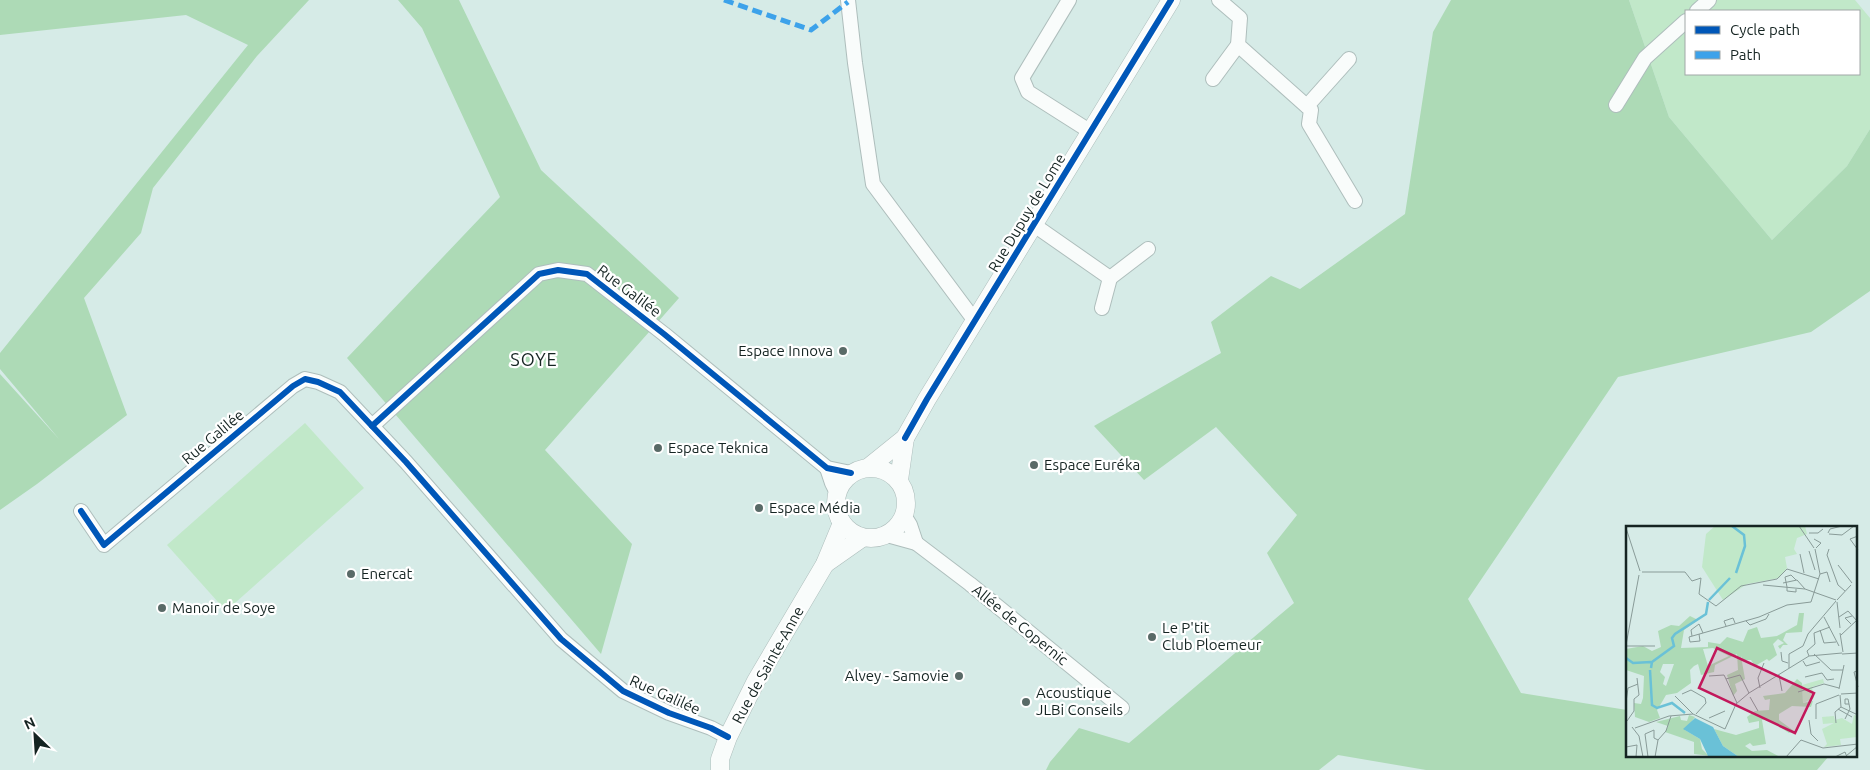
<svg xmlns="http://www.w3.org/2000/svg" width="1870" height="770" viewBox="0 0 1870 770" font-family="Ubuntu,sans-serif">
	<rect width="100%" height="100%" fill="#d6ebe7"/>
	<g fill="#c1e8c9" fill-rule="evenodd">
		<path d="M1629,0h226l15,18v111l-23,37 -75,74 -103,-123zM1686,11h173v63h-173z"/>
		<polygon points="305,423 364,488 226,611 167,545"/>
	</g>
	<g fill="#addab6">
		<polygon points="0,0 309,0 257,56 153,188 141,233 84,298 127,415 37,484 0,510 0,374 59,439 0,369 0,353 248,45 186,15 0,35"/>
		<polygon points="398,0 459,0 541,170 679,298 545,450 632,544 601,654 347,358 500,197 422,28"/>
		<polygon points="1451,0 1629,0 1669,117 1772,240 1847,166 1870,129 1870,291 1811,332 1618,377 1468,599 1521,693 1627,710 1628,756 1829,756 1817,770 1426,770 1338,755 1319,770 1046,770 1050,762 1079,728 1129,743 1294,603 1267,553 1297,515 1216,427 1144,480 1094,426 1221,353 1211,322 1271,276 1300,289 1405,214 1433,32"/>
	</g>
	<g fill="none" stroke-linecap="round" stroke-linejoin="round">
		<defs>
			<g id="minor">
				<polyline points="848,0 855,63 873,184 975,321"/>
				<polyline points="1069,0 1022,78 1028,92 1091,132"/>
				<polyline points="1219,0 1240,18 1238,45 1311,110 1309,124 1355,201"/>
				<polyline points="1697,11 1709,0"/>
				<polyline points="1213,79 1238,45"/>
				<polyline points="1616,105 1645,58 1686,21"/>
				<polyline points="1307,106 1349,59"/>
				<polyline points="1034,225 1110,278 1102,308"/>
				<polyline points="1110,278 1148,249"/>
				<polyline points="372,426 406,462 561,639 623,691 669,713 711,728 728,737"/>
				<polyline points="827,468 832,483 837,493"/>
				<polyline points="81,511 104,545 293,386 305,379 318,382 340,392 372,426 539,274 558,270 587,274 664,334 827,468 851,473"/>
				<polyline points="905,517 910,525 916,543"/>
				<polyline points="887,535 916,543 970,584 1122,708"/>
			</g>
			<g id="tertiary">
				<polyline points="869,467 905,438 927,399 1171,0"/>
				<circle cx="871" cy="503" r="35"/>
				<polyline points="899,480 905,438"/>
				<polyline points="825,564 862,538"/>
				<polyline points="720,770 720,759 728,737 756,681 825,564 842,523"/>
			</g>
		</defs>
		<use href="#minor" stroke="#aebebc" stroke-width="16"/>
		<use href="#tertiary" stroke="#aebebc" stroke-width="19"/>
		<use href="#minor" stroke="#f9fcfb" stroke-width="14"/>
		<use href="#tertiary" stroke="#f9fcfb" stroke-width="18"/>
		<polyline stroke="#3da2ea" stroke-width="5" stroke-dasharray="10 5" stroke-linecap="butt" points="724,0 811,30 848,2"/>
		<defs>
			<g id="cycleway">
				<polyline points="372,426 406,462 561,639 623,691 669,713 711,728 728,737"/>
				<polyline points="905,438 927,399 1171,0"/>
				<polyline points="81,511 104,545 293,386 305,379 318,382 340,392 372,426 539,274 558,270 587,274 664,334 827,468 851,473"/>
			</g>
		</defs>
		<use href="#cycleway" stroke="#fff" stroke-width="9"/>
		<use href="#cycleway" stroke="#0057b8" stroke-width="6"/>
	</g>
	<g fill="#596a67" stroke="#fff" stroke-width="2">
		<circle cx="843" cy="351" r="5"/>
		<circle cx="658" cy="448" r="5"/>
		<circle cx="1034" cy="465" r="5"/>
		<circle cx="759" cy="508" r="5"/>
		<circle cx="351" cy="574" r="5"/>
		<circle cx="162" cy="608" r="5"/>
		<circle cx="1152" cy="637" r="5"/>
		<circle cx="959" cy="676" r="5"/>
		<circle cx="1026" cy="702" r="5"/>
	</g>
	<g text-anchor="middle" stroke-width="4.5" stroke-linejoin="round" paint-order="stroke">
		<g font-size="15" fill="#152422" stroke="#fff">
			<text transform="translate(1027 213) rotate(-59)" y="5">Rue Dupuy de Lome</text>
			<text transform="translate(629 291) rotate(37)" y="5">Rue Galilée</text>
			<text transform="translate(213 437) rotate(-40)" y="5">Rue Galilée</text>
			<text transform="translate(1020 625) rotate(39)" y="5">Allée de Copernic</text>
			<text transform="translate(768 665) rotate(-61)" y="5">Rue de Sainte-Anne</text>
			<text transform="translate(665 695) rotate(24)" y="5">Rue Galilée</text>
		</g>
		<g font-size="15" fill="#152422" stroke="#fff" text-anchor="start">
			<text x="833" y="356" text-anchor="end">Espace Innova</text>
			<text x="668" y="453">Espace Teknica</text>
			<text x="1044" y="470">Espace Euréka</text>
			<text x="769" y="513">Espace Média</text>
			<text x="361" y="579">Enercat</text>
			<text x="172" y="613">Manoir de Soye</text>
			<text x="1162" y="633">Le P'tit<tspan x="1162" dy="17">Club Ploemeur</tspan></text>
			<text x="949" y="681" text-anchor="end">Alvey - Samovie</text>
			<text x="1036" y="698">Acoustique<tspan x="1036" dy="17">JLBi Conseils</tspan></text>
		</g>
		<g font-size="18" letter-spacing="1" fill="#152422" stroke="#fff">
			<text x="534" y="366">SOYE</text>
		</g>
	</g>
	<g transform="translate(1626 526)">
		<rect width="231" height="231" fill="#d6ebe7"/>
		<path d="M89,0h90l2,8 -10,4 -3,11 3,5 -12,3 2,11 -8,10 -32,6 -24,16 -21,-33 4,-33zM197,153l1,4 -12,4 2,11 -11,5 -1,-18zM228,189l3,1v21l-17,2 1,6 -17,2 3,-3 -5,-15 12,-6 -11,1 -1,-7 12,-1 1,4 7,-2 10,6z" fill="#c1e8c9"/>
		<path d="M173,87h5l-2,19 -16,1 -3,7 5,5h-5l-3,4 -2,-3 6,-3 -6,-4 -5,5 4,11 -8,6 -2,-2 -12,7 -4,-6h-8l-2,-4 4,23 -10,5 2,7 -4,5 -6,-21 11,-5 -1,-16 -22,11 -1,7 -13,3 -3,-11 -4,2 -4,4 1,13 -14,10 -11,2 -4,7 -5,8 3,8 -11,4 -14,-5 -1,-14 7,1 2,-6 1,-22 -18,-6v-21l17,-3 9,5 9,-4 -3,-16 13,-6 8,1 11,-10 8,4 -14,10 -3,18 27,-1v-5l12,2 7,-7 16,5 5,-12 9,-3 4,11 16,-2 20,-11zM87,122l16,8 -21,10 -5,-17zM37,138h11l-8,22 -3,-2 2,-7 -5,-5zM171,153l5,4 1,20 10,-2 -2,6 -19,-1 -13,8v6l15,11 -5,2 -21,-14 -6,1 4,24 -13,2 -3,-3 -5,3 7,5 15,-1 13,7h-41l-16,-11 -9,-17 22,6 23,-7v-7l-10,2 -2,-6 8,-6 14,-1 1,-11 -5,1 -2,-4 22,-3zM63,189l6,2 -10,13 15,9 2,10 5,5 13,3 -26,-3v-12l-29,-10 3,-6 -12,-4 24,-6 1,4 6,1z" fill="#addab6" fill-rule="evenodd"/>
		<path d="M69,192l18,9 10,19 16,11 -31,-1 -8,-17 -17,-10z" fill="#6ac1d7"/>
		<path fill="none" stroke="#6ac1d7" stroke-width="2.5" d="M106,0l12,9 1,11 -9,27M83,74l21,-22M0,132l7,5 18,-1M25,142l1,-6 22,-16 -2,-8 3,-4 31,-20 2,-12M24,144l2,35 5,3 15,-5 13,10"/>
		<path fill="none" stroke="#899b98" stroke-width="1" d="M173,0l15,22M0,2l14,43M183,7h9l5,-4M202,7l2,-4 12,-3M203,8l13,1 12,-9M232,10l-8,3 8,11M188,13l7,4 -5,5M203,23l-2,6 11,30 7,6M183,25l6,19M174,28l4,19M212,39l14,18M16,46h43l7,9 9,-3 -2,16 17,12 25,-20 36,-7 10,-10 32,10M194,48l7,-2 3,10M157,57l14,-3 8,9M137,59l42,4 31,11M161,61l-2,-10 6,-2 5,5M161,61v4l9,1v-3M211,74l14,-15M211,76l3,26M198,91l15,29M213,91l9,-6 10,11M120,95l4,4 16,-6 3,-5M225,98l-6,-6 7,-2M100,100l-2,-5 9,-3 2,5M194,104l4,13 12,-1M214,107l3,19M73,108l1,7 -10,1 -1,-5 70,-20 28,-12 24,-3 9,-28 -5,-25M215,109l16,-15M66,110l-1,-6 8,-6 4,9M0,119l13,-70M0,120h29M155,126l1,9 6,2M188,128l17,16h12M216,128l16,-1M183,130l-2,-5 8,-7 -1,-11 16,-6M177,135l3,5 14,-4M163,142v-14l14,-8 5,-12 28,-33M232,145l-4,1 4,15M153,149l3,16M83,150l15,-1 2,4 14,-4 9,18M179,151l17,-4 5,7 7,-1M100,153l11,24M134,162l-2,-10 6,-15M213,163l5,-24M172,166l26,-8 15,4M56,168l9,-4 14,8 1,5 -10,11M215,168l17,-1M214,169l1,12 17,8M49,170l18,18M124,171l8,14M8,173l5,-4 -2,-17M0,176l2,-14 10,-4M212,183l14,8M83,192l16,-7M190,193v-15l23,-9M219,193l5,-10 -2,-10h-3v5h4M183,194l2,14 7,7M1,195l7,-10v-12M210,197l-1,-11 6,-5M6,201l7,9 4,21M9,202l34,-12 24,-2 32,15 11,-25 13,-11 60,-37 33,-3M0,221l11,-2 -1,12M220,230l12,-10M22,231l-3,-23 9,-4v8l4,2M29,231l3,-17 8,-9 5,-15M160,231l15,-17 22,8 35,-4M209,231l10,-5 2,5"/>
		<path fill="#c2185b" fill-opacity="0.15" stroke="#c2185b" stroke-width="2.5" d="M91,122l97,45 -19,40 -96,-45z"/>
		<rect width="231" height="231" fill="none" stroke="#152422" stroke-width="2.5"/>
	</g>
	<rect x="1685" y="10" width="175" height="65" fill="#ffffff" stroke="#a1a7a7"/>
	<rect x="1695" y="26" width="25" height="8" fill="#0057b8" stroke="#a1a7a7"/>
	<text x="1730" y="35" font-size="15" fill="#152422">Cycle path</text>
	<rect x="1695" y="51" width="25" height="8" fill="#3da2ea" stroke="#a1a7a7"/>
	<text x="1730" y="60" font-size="15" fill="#152422">Path</text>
	<g transform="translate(35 735) rotate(335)" stroke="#ffffff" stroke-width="4" paint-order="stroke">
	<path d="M0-4L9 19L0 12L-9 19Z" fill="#152422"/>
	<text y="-8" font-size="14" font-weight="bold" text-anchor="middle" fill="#152422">N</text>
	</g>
</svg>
